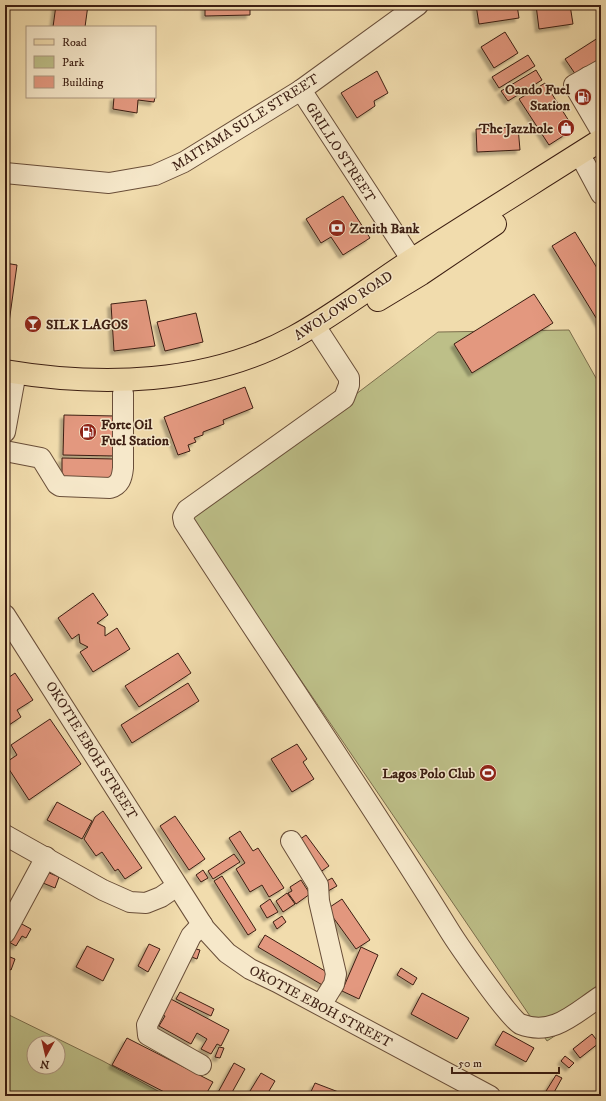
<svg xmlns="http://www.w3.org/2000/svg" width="606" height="1101" viewBox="0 0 606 1101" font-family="'IM FELL DW Pica',serif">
	<defs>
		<filter id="shadow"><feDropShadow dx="-3.5" dy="3.5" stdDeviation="1" flood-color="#0004"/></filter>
	</defs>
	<rect width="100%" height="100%" fill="#f1dcad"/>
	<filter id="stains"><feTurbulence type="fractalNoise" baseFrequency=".005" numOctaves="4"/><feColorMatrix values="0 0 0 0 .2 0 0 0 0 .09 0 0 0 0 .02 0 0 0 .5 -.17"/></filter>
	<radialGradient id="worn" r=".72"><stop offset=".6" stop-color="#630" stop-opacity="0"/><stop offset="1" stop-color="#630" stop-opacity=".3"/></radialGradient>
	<g fill="#bdbf88" stroke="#7c6e4d" fill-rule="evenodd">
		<polygon points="569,330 601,387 601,1006 547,1041 191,519 438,332"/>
		<path d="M5,1013l98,48 64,35h-162zM34,1043h24v24h-24z"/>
	</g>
	<g fill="#e3987f" stroke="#3c1e12" filter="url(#shadow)">
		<polygon points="56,5 88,5 85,27 53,27"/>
		<polygon points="205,5 250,5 250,15 205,16"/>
		<polygon points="476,5 517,5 519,18 479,24"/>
		<polygon points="536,5 570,5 573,24 539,29"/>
		<polygon points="505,32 518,53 494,68 481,47"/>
		<polygon points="601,36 601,63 578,78 565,59"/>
		<polygon points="528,55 535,66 499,88 492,77"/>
		<polygon points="536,70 542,80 508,101 501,91"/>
		<polygon points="377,71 388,93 374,101 375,106 357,118 341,93"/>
		<polygon points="545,83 574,129 549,145 519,99"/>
		<polygon points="114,97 155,97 154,102 138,100 137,113 113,109"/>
		<polygon points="518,127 520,150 477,152 476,129"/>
		<polygon points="343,196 370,238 343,255 331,237 321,243 306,219"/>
		<polygon points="575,232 597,268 601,266 601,326 552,246"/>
		<polygon points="5,263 17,265 8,330 5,330"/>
		<polygon points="534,294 553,323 472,373 454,344"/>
		<polygon points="146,300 155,346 114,351 111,304"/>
		<polygon points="196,313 203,342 165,351 157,322"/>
		<polygon points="245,387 253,408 223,420 224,424 203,432 203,435 194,438 196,442 188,445 190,451 178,455 164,417"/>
		<polygon points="64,415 116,416 115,456 63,455"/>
		<polygon points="62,458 115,459 114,482 62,481"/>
		<polygon points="93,593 108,615 97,623 105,627 105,636 117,628 130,649 93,672 80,652 88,647 80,643 79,634 72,639 58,618"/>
		<polygon points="178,653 191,673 139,707 125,686"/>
		<polygon points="15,673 33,700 17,710 21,717 6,727 5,680"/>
		<polygon points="188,683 199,701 132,743 121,725"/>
		<polygon points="50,719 81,764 29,800 5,763 17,755 11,745"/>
		<polygon points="297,744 307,759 303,762 314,779 292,792 271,759"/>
		<polygon points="57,802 92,821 82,839 47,820"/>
		<polygon points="103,811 142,868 125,879 118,869 115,871 102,852 96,856 84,839 95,817"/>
		<polygon points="175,816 205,859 189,870 160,826"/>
		<polygon points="240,831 253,851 258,848 284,888 269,897 262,885 250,892 236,869 245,863 229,838"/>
		<polygon points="306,835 329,866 316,875 293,844"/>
		<polygon points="234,854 240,862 213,879 208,871"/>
		<polygon points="203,870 208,878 201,882 196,875"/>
		<polygon points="47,872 59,877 55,888 43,883"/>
		<polygon points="222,876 256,930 248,935 214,881"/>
		<polygon points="332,878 337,886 328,891 323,883"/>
		<polygon points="301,880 310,894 296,904 288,893 292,891 290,887"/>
		<polygon points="287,893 295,904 283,912 276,901"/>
		<polygon points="270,899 278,912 267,918 260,906"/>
		<polygon points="342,899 370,940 356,949 327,909"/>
		<polygon points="282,916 286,922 277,929 273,922"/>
		<polygon points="20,923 31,929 26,938 22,936 16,946 9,942"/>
		<polygon points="265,935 330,974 324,986 258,947"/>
		<polygon points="149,944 160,949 148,972 138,966"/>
		<polygon points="87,946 114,959 103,981 76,967"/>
		<polygon points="361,947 378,955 359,999 342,991"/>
		<polygon points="192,948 200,950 197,959 189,956"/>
		<polygon points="5,955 15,959 11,970 5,967"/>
		<polygon points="401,968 417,978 413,985 397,975"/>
		<polygon points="180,992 214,1009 211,1016 176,999"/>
		<polygon points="422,993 469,1018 457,1039 411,1014"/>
		<polygon points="169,998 229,1030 221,1046 217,1044 211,1054 201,1049 207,1039 197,1033 191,1044 159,1026 165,1016 161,1014"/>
		<polygon points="503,1031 534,1048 526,1062 495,1045"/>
		<polygon points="592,1034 599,1043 580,1058 573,1049"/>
		<polygon points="127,1038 213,1082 205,1096 172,1096 112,1065"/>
		<polygon points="219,1047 224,1048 220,1058 215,1057"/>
		<polygon points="565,1056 574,1063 569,1068 561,1061"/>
		<polygon points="234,1063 245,1069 230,1096 216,1096"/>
		<polygon points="261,1073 275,1081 266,1096 247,1096"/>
		<polygon points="556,1075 562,1078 552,1096 543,1096"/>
		<polygon points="315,1083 349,1096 309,1096"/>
	</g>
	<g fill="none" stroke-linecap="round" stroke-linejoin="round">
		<defs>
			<g id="minor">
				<polyline points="601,70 574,85 601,131"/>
				<polyline points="588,77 601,101"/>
				<polyline points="301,90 421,274"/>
				<polyline points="585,164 601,194"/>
				<polyline points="5,173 109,183 155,175 184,162 301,90 418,5"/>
				<path d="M321,335l28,43v7l-5,13 -157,112 -4,7 1,5c88,136 180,270 265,408 8,13 62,91 71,94 33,13 55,-11 81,-28"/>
				<polyline points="5,432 16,372"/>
				<path d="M5,451l36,7 16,26 3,2 50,2c10,-3 12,-10 13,-20v-75"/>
				<polyline points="5,615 205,929 227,953 250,969 277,982 490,1096"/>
				<polyline points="5,835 103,890 130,902 146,903 161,897 177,886"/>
				<polyline points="291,841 318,885 319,901 336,974 334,984 321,1005"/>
				<polyline points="5,933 46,857"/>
				<polyline points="201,1065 148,1035 147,1025 191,936 202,924"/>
			</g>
			<g id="major">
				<polyline points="378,300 421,274 495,224"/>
				<path d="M5,371c95,16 202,14 289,-34 42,-23 79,-52 119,-78 62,-40 125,-79 188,-119"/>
			</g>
		</defs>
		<use href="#minor" stroke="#694e39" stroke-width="22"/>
		<use href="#major" stroke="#3c1e12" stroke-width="24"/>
		<use href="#minor" stroke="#f6e8ca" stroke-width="20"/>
		<use href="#major" stroke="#f1dcad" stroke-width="22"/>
	</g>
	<defs>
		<symbol id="fuel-disc" viewBox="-11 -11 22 22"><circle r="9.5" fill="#8f2418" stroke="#f6e8ca"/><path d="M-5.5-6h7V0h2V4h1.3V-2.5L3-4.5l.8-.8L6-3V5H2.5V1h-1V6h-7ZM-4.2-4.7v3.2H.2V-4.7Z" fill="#fff"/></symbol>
		<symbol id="shop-disc" viewBox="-11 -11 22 22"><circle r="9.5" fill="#8f2418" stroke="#f6e8ca"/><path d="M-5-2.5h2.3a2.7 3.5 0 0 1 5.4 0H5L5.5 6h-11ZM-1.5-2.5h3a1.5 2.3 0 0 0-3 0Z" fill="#fff"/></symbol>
		<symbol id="bank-disc" viewBox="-11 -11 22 22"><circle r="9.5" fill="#8f2418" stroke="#f6e8ca"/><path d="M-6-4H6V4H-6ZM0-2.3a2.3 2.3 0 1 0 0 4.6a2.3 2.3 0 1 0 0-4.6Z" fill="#fff"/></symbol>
		<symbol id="bar-disc" viewBox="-11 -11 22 22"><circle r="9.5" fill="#8f2418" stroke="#f6e8ca"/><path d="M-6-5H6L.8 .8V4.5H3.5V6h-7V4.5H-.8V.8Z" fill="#fff"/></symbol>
		<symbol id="stadium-disc" viewBox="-11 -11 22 22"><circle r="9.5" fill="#8f2418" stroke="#f6e8ca"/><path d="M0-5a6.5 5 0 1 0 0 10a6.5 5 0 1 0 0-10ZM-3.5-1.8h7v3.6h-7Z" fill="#fff"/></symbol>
	</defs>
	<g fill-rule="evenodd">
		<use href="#fuel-disc" x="573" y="87" width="20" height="20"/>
		<use href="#shop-disc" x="556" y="118" width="20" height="20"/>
		<use href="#bank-disc" x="327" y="218" width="20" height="20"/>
		<use href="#bar-disc" x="23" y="314" width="20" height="20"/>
		<use href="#fuel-disc" x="78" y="422" width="20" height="20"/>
		<use href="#stadium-disc" x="478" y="763" width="20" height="20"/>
	</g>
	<g text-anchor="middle" stroke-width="3" stroke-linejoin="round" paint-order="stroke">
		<g font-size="14" font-weight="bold" fill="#3c1e12" stroke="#f6e8ca" text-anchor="end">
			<text x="570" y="94">Oando Fuel<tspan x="570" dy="16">Station</tspan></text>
			<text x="553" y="133">The Jazzhole</text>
			<text x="350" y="233" text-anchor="start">Zenith Bank</text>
			<text x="46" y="329" text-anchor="start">SILK LAGOS</text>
			<text x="101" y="429" text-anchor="start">Forte Oil<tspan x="101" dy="16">Fuel Station</tspan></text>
			<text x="475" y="778">Lagos Polo Club</text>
		</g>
		<g font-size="14" fill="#3c1e12" stroke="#f6e8ca">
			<text transform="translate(245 122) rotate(-32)" y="5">MAITAMA SULE STREET</text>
			<text transform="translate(341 152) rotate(57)" y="5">GRILLO STREET</text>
			<text transform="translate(343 305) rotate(-33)" y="5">AWOLOWO ROAD</text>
			<text transform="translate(92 750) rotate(58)" y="5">OKOTIE EBOH STREET</text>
			<text transform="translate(321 1006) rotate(28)" y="5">OKOTIE EBOH STREET</text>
		</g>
	</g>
	<rect width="606" height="1101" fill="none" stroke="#f1dcad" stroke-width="20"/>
	<rect x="6" y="6" width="594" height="1089" fill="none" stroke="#3c1e12" stroke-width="2"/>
	<rect x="10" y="10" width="586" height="1081" fill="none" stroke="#3c1e12"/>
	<rect x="26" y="26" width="130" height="72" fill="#f6e8ca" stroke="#ac9780"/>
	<rect x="34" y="39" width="20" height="6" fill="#f1dcad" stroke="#ac9780"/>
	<text x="62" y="46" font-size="12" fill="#3c1e12">Road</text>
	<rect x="34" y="56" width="20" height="12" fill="#bdbf88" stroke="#ac9780"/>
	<text x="62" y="66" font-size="12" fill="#3c1e12">Park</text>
	<rect x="34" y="76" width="20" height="12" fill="#e3987f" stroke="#ac9780"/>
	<text x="62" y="86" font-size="12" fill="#3c1e12">Building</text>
	<g transform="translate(46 1055) rotate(188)"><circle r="19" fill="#f6e8ca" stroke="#ac9780"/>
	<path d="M0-3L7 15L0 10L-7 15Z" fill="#8f2418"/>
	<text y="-6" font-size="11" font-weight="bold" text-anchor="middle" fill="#3c1e12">N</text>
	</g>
	<path d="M452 1067v6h107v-6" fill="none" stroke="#3c1e12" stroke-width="2"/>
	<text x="458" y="1067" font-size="12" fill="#3c1e12" stroke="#f6e8ca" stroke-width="3" paint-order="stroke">50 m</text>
	<rect width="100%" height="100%" filter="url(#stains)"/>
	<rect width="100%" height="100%" fill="url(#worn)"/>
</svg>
